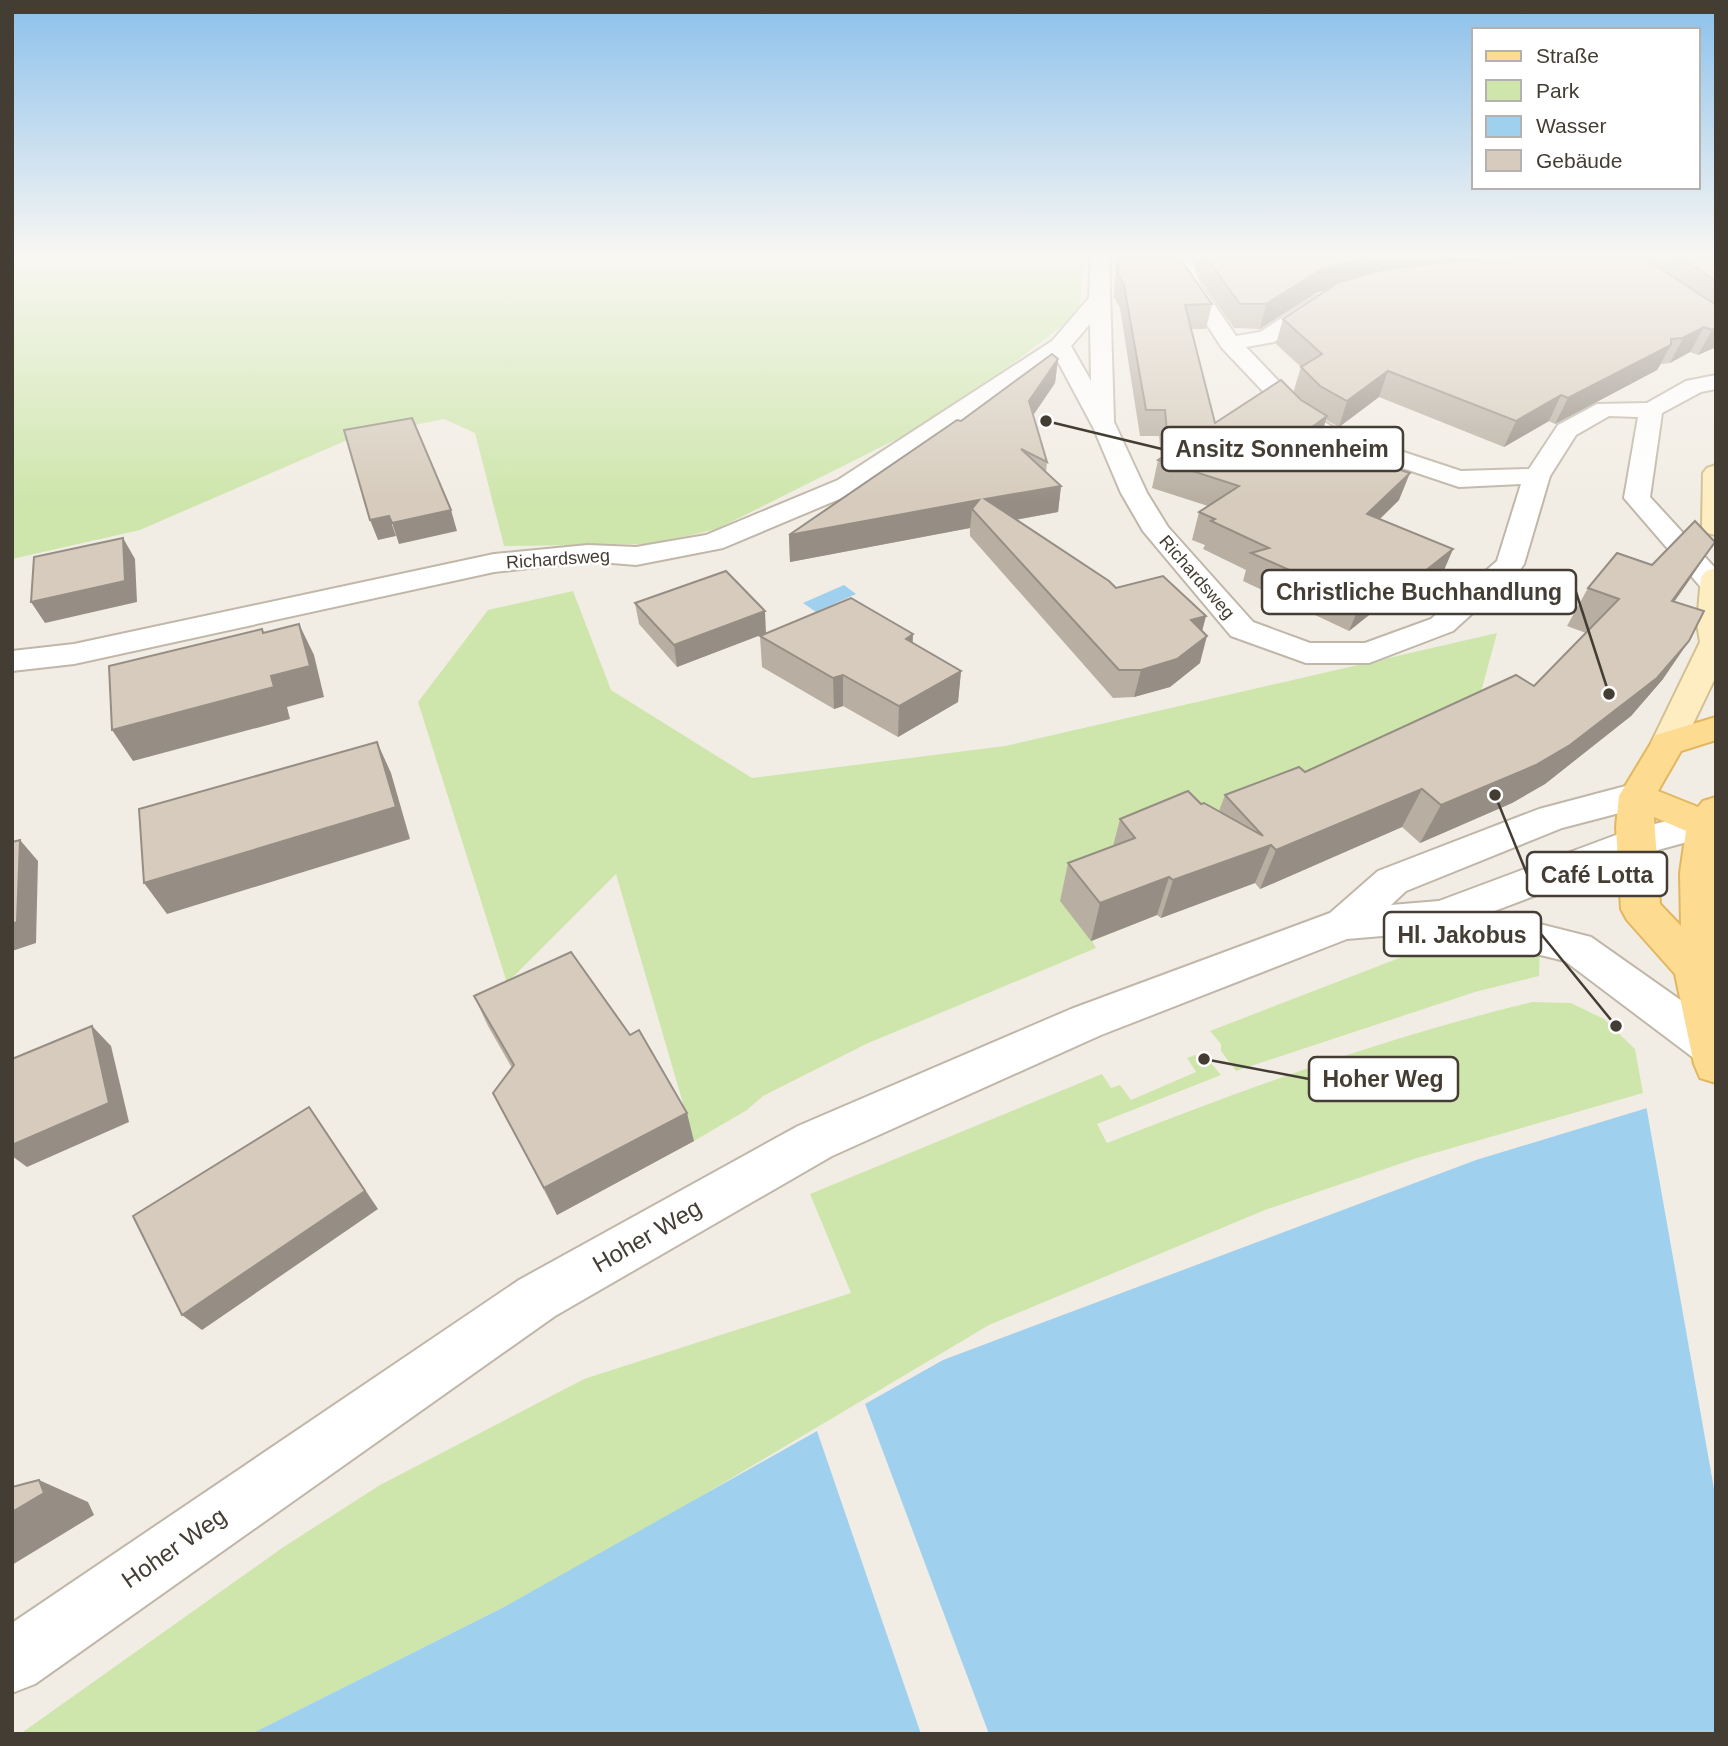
<svg xmlns="http://www.w3.org/2000/svg" width="1728" height="1746" viewBox="0 0 1728 1746" font-family="Arial,sans-serif">
	<rect width="100%" height="100%" fill="#f2ede4"/>
	<g fill="#cee6ac">
		<polygon points="12,257 1084,257 1079,313 947,414 717,529 652,544 504,546 475,433 444,419 352,438 140,530 12,559"/>
		<polygon points="573,591 611,690 752,778 1005,746 1497,633 1475,714 1147,919 1092,941 1096,948 866,1044 763,1096 747,1110 694,1141 616,874 507,983 418,702 488,610"/>
		<polygon points="1467,940 1495,940 1540,948 1539,976 1475,992 1236,1071 1221,1051 1221,1044 1210,1031 1420,950"/>
		<path d="M1532,1002l39,1 33,16 31,30 8,44 -226,65 -152,52 -276,115 -311,185 -172,96 -255,128h-231l262,-186 98,-63 204,-106 267,-86 -41,-99 292,-120 9,14 9,-3 11,15 65,-28 -9,-14 8,-3 5,6 7,-3 14,17 -124,49 10,19c139,-55 280,-106 425,-141z"/>
	</g>
	<g fill="#9fd1ef">
		<polygon points="844,585 856,594 816,612 803,603"/>
		<polygon points="1716,1087 1716,1734 251,1734 506,1606 943,1360 1476,1160"/>
	</g>
	<g fill="#f2ede4">
		<polygon points="1716,1084 1716,1500 1646,1105"/>
		<polygon points="864,1401 989,1734 921,1734 816,1428"/>
	</g>
	<g fill="none" stroke-linecap="round" stroke-linejoin="round">
		<defs>
			<path id="minor" d="M1091,257h18l5,165 33,71 21,34 85,95 57,21h55l66,-24 66,-58 24,-77 -62,3 -9,-3 -128,-43 -28,-17 -72,-76 -43,-66 -5,-25h18l7,25 37,54 24,-4 56,-36h14l3,4 -3,4 -56,38 -28,5 64,67 30,17 121,40 68,-2 29,-44 39,-21 50,-1 39,-22 30,-6v14l-15,3 -39,21 -12,84 66,72v26l-11,-3 -81,-94 14,-81 -29,-1 -33,19 -26,41 -26,88 -4,6 -67,61 -84,32h-63l-75,-27 -88,-105 -22,-38 -28,-66 -37,-69 -200,134 -133,56 -87,17 -48,-4 -94,11 -420,92 -62,7v-20l62,-7 420,-90 94,-9 48,2 70,-12 132,-55 214,-139 37,-43zM1090,324l1,57 -20,-35z"/>
			<polygon id="tertiary" points="1637,783 1650,787 1655,796 1650,805 1562,828 1406,891 1391,905 1439,901 1624,832 1705,811 1716,814 1716,834 1647,853 1492,912 1591,937 1716,1025 1716,1063 1711,1065 1695,1059 1565,961 1441,931 1347,939 1101,1035 832,1156 555,1316 35,1684 12,1693 12,1623 519,1280 798,1126 1071,1009 1330,913 1378,871 1539,809"/>
			<g id="secondary">
				<polygon points="1716,465 1716,535 1706,533 1702,527 1703,473 1707,468"/>
				<polygon points="1716,568 1716,676 1680,751 1668,754 1656,751 1651,743 1700,642 1697,623 1701,577 1706,571"/>
			</g>
			<path id="primary" d="M1716,717v23l-35,11 -23,40 40,16 5,-6 13,-4v286l-16,-5 -6,-14 -19,-90 -48,-54 -6,-11 -5,-82 3,-31 37,-61zM1654,817l32,14 -6,42 1,53 -21,-22z"/>
		</defs>
		<use href="#minor" stroke="#c0b7a9" stroke-width="4"/>
		<use href="#tertiary" stroke="#c0b7a9" stroke-width="4"/>
		<use href="#secondary" stroke="#d2c093" stroke-width="4"/>
		<use href="#primary" stroke="#e2b761" stroke-width="4"/>
		<use href="#minor" fill="#fff" fill-rule="evenodd"/>
		<use href="#tertiary" fill="#fff" fill-rule="evenodd"/>
		<use href="#secondary" fill="#feedc1" fill-rule="evenodd"/>
		<use href="#primary" fill="#fddb91" fill-rule="evenodd"/>
	</g>
	<g fill="#b8afa2">
		<polygon points="1116,257 1181,257 1181,260 1212,304 1206,329 1191,329 1215,423 1293,393 1301,367 1276,344 1283,319 1328,289 1316,293 1260,329 1234,328 1201,281 1194,257 1716,257 1716,347 1698,355 1690,352 1670,363 1661,364 1657,370 1555,424 1549,421 1504,447 1379,397 1339,427 1326,420 1319,442 1317,444 1399,500 1380,519 1453,549 1441,577 1399,611 1383,604 1349,631 1243,581 1246,570 1203,549 1205,545 1192,540 1199,512 1208,506 1152,488 1158,460 1161,458 1159,436 1140,436 1120,308 1114,297"/>
		<polygon points="1058,359 1055,383 1033,415 1047,462 1046,472 1061,486 1058,512 1016,520 1116,588 1206,616 1202,631 1200,663 1170,687 1134,697 1113,698 970,536 970,528 790,562 789,535 961,421"/>
		<polygon points="1690,579 1674,602 1663,679 1631,716 1545,784 1512,803 1420,843 1402,827 1260,889 1255,883 1161,918 1157,915 1091,941 1060,901 1068,863 1113,846 1120,819 1201,804 1219,811 1225,795 1305,772 1534,686 1586,633 1567,626 1588,588"/>
		<polygon points="635,603 766,633 677,667 639,624"/>
		<polygon points="760,636 912,643 961,671 958,702 898,737 843,706 834,709 762,667"/>
		<polygon points="474,996 630,1035 694,1141 557,1215 493,1093 512,1068 488,1026"/>
	</g>
	<g fill="#968e84">
		<polygon points="1368,257 1459,257 1455,266 1376,275 1316,293 1260,329 1266,304 1322,269"/>
		<polygon points="1704,327 1690,352 1670,363 1683,338"/>
		<polygon points="1716,328 1716,347 1698,355 1712,330"/>
		<polygon points="1671,345 1657,370 1555,424 1568,398"/>
		<polygon points="1058,359 1055,383 1026,426 1029,401"/>
		<polygon points="1388,371 1379,397 1339,427 1347,401"/>
		<polygon points="1561,395 1549,421 1504,447 1516,421"/>
		<polygon points="1327,416 1319,442 1289,465 1297,438"/>
		<polygon points="1410,473 1399,500 1356,542 1367,514"/>
		<polygon points="1061,486 1058,512 986,525 985,499"/>
		<polygon points="979,500 972,509 970,528 790,562 789,535"/>
		<polygon points="451,510 457,531 399,544 392,523"/>
		<polygon points="389,516 396,536 378,540 370,520"/>
		<polygon points="123,538 135,559 137,602 45,623 31,602"/>
		<polygon points="1715,542 1690,579 1648,639 1672,601"/>
		<polygon points="1453,549 1441,577 1399,611 1411,582"/>
		<polygon points="1395,575 1383,604 1349,631 1361,602"/>
		<polygon points="765,611 766,633 677,667 674,645"/>
		<polygon points="1206,616 1199,642 1207,636 1200,663 1170,687 1134,697 1141,670 1191,620"/>
		<polygon points="299,624 314,655 324,697 287,707 290,719 133,761 112,730 271,676"/>
		<polygon points="913,634 912,665 906,639"/>
		<polygon points="1689,641 1663,679 1631,716 1545,784 1512,803 1420,843 1441,805"/>
		<polygon points="961,671 958,702 898,737 899,706"/>
		<polygon points="843,675 843,706 834,709 833,678"/>
		<polygon points="377,742 391,773 410,839 167,914 144,883"/>
		<polygon points="1422,789 1402,827 1260,889 1276,850"/>
		<polygon points="20,840 38,861 36,943 12,951 12,924"/>
		<polygon points="1271,845 1255,883 1161,918 1173,880"/>
		<polygon points="1169,877 1157,915 1091,941 1100,903"/>
		<polygon points="92,1026 111,1046 129,1122 27,1167 12,1156 12,1145"/>
		<polygon points="309,1107 323,1127 378,1209 202,1330 182,1315"/>
		<polygon points="687,1113 694,1141 557,1215 544,1188"/>
		<polygon points="39,1480 88,1502 94,1515 12,1565 12,1512"/>
	</g>
	<g fill="#d6cbbc" stroke="#968e84" stroke-width="2">
		<polygon points="1119,257 1181,257 1181,260 1212,304 1185,305 1215,423 1281,380 1301,400 1327,416 1297,438 1410,473 1367,514 1453,549 1411,582 1395,575 1361,602 1251,553 1269,548 1211,521 1215,519 1199,512 1239,486 1158,460 1169,453 1165,410 1146,410 1124,285 1118,274"/>
		<polygon points="1206,257 1368,257 1322,269 1266,304 1240,304"/>
		<polygon points="1643,257 1716,305 1716,328 1712,330 1704,327 1683,338 1671,339 1671,345 1568,398 1561,395 1516,421 1388,371 1347,401 1320,386 1301,367 1322,354 1283,319 1339,282 1386,269 1464,260"/>
		<polygon points="1679,257 1716,257 1716,281"/>
		<polygon points="1052,354 1058,359 1029,401 1047,462 1021,449 1061,486 985,499 1109,581 1116,588 1163,576 1206,616 1191,620 1207,636 1177,659 1141,670 1119,670 972,509 979,500 789,535 957,420 961,421"/>
		<polygon points="412,418 451,510 392,523 389,516 370,520 344,430"/>
		<polygon points="1695,521 1715,542 1672,601 1704,611 1689,641 1657,678 1570,745 1536,765 1441,805 1422,789 1276,850 1271,845 1173,880 1169,877 1100,903 1068,863 1135,838 1120,819 1188,791 1201,804 1204,803 1263,836 1225,795 1299,767 1305,772 1516,675 1534,686 1619,599 1588,588 1617,553 1652,565"/>
		<polygon points="123,538 125,581 31,602 34,557"/>
		<polygon points="726,571 765,611 674,645 635,603"/>
		<polygon points="851,598 913,634 906,639 961,671 899,706 843,675 833,678 760,636"/>
		<polygon points="299,624 310,666 271,676 274,687 112,730 109,666 262,629 263,633"/>
		<polygon points="377,742 396,807 144,883 139,809"/>
		<polygon points="20,840 17,922 12,924 12,842"/>
		<polygon points="571,952 630,1035 639,1030 687,1113 544,1188 493,1093 514,1065 474,996"/>
		<polygon points="92,1026 109,1103 12,1145 12,1059"/>
		<polygon points="309,1107 365,1191 182,1315 133,1216"/>
		<polygon points="39,1480 44,1493 12,1512 12,1487"/>
	</g>
	<linearGradient id="sky" x2="0" y2="1"><stop stop-color="#8bc0eb"/><stop offset="0.51" stop-color="#f9f7f3"/><stop offset="1" stop-color="#f9f7f3" stop-opacity="0"/></linearGradient>
	<rect width="1728" height="501" fill="url(#sky)"/>
	<g text-anchor="middle" stroke-width="5" stroke-linejoin="round" paint-order="stroke">
		<g font-size="18" fill="#443d34" stroke="#fff">
			<text transform="translate(558 559) rotate(-4)" y="6">Richardsweg</text>
			<text transform="translate(1197 577) rotate(49)" y="6">Richardsweg</text>
		</g>
		<g font-size="24" fill="#443d34" stroke="#fff">
			<text transform="translate(647 1236) rotate(-30)" y="8">Hoher Weg</text>
			<text transform="translate(174 1548) rotate(-35)" y="8">Hoher Weg</text>
		</g>
	</g>
	<path fill="none" stroke="#443d34" stroke-width="2.5" d="M1046 421L1162 449M1609 694L1576 592M1495 795L1527 874M1616 1026L1541 934M1204 1059L1309 1079"/>
	<g fill="#443d34" stroke="#fff" stroke-width="2.5">
		<circle cx="1046" cy="421" r="7"/>
		<circle cx="1609" cy="694" r="7"/>
		<circle cx="1495" cy="795" r="7"/>
		<circle cx="1616" cy="1026" r="7"/>
		<circle cx="1204" cy="1059" r="7"/>
	</g>
	<g fill="#fff" stroke="#443d34" stroke-width="2.5">
		<rect x="1162" y="427" width="241" height="44" rx="7"/>
		<rect x="1262" y="570" width="314" height="44" rx="7"/>
		<rect x="1527" y="852" width="140" height="44" rx="7"/>
		<rect x="1384" y="912" width="157" height="44" rx="7"/>
		<rect x="1309" y="1057" width="149" height="44" rx="7"/>
	</g>
	<g font-size="23" text-anchor="middle" font-weight="bold" fill="#443d34">
		<text x="1282" y="457">Ansitz Sonnenheim</text>
		<text x="1419" y="600">Christliche Buchhandlung</text>
		<text x="1597" y="883">Café Lotta</text>
		<text x="1462" y="943">Hl. Jakobus</text>
		<text x="1383" y="1087">Hoher Weg</text>
	</g>
	<rect width="1728" height="1746" fill="none" stroke="#443d34" stroke-width="28"/>
	<rect x="1472" y="28" width="228" height="161" fill="#ffffff" stroke="#b4b1ae" stroke-width="2"/>
	<rect x="1486" y="51" width="35" height="10" fill="#fddb91" stroke="#b4b1ae" stroke-width="2"/>
	<text x="1536" y="63" font-size="21" fill="#443d34">Straße</text>
	<rect x="1486" y="80" width="35" height="21" fill="#cee6ac" stroke="#b4b1ae" stroke-width="2"/>
	<text x="1536" y="98" font-size="21" fill="#443d34">Park</text>
	<rect x="1486" y="116" width="35" height="21" fill="#9fd1ef" stroke="#b4b1ae" stroke-width="2"/>
	<text x="1536" y="133" font-size="21" fill="#443d34">Wasser</text>
	<rect x="1486" y="150" width="35" height="21" fill="#d6cbbc" stroke="#b4b1ae" stroke-width="2"/>
	<text x="1536" y="168" font-size="21" fill="#443d34">Gebäude</text>
</svg>
